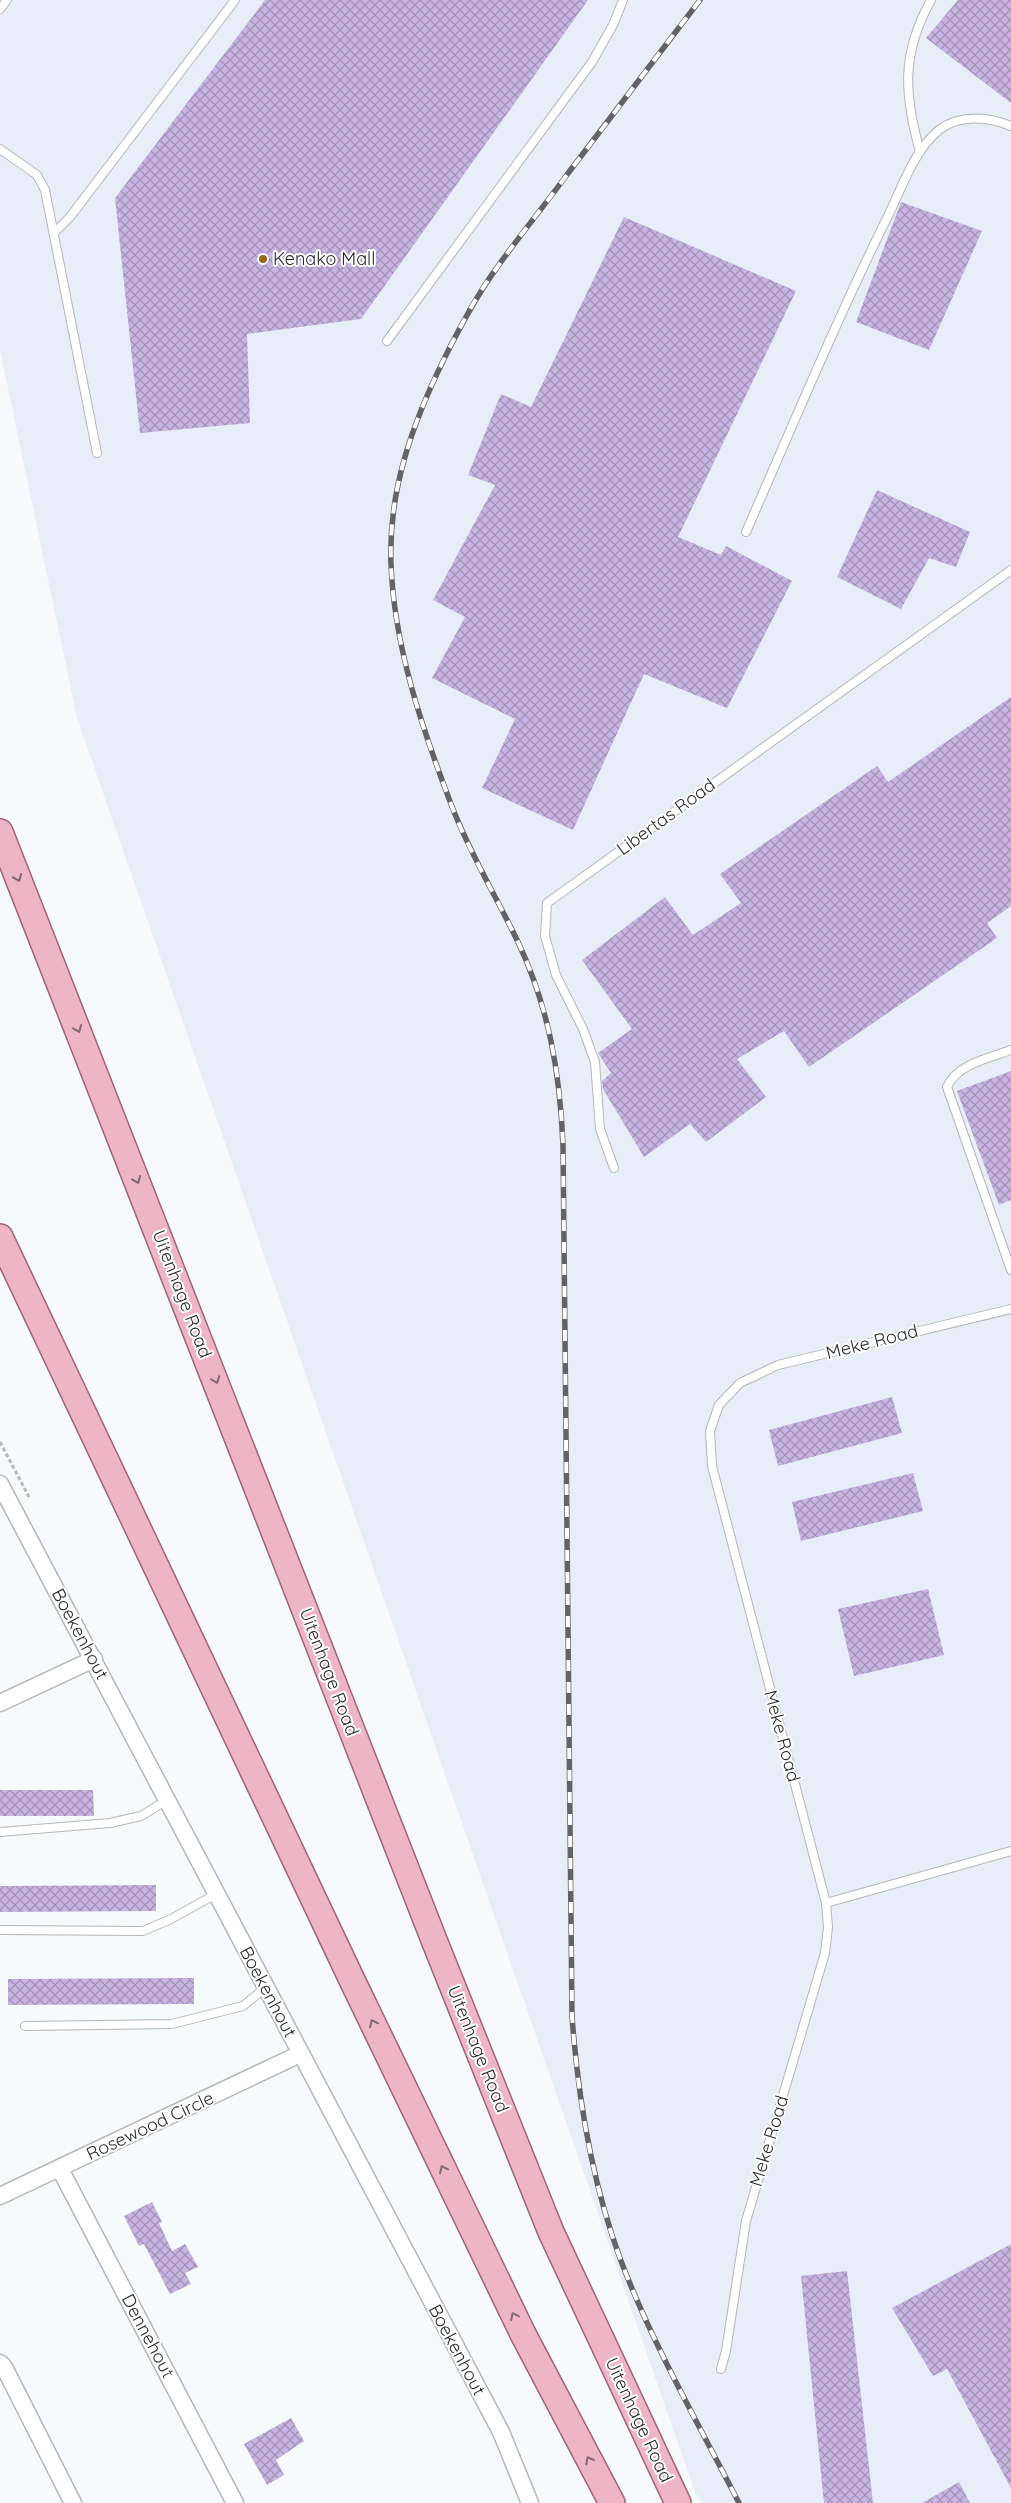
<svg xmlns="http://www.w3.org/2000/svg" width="1011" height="2503" viewBox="0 0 1011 2503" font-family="Quicksand,sans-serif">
	<defs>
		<pattern id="building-cross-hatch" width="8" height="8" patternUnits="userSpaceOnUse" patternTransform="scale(1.25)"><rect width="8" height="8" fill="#c7b4e2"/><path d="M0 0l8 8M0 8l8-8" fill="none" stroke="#a292b7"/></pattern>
	</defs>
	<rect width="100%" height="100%" fill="#f7fafd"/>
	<polygon fill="#e7eef8" points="0,0 1011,0 1011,2503 702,2503 695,2492 77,718 0,350"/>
	<g fill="url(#building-cross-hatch)">
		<polygon points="265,0 588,0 361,319 247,334 250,423 140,433 115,198"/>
		<polygon points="958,0 1011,0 1011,103 926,38"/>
		<polygon points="901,202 982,231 929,350 856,322"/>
		<polygon points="624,217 796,291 678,537 721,555 726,546 792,581 727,708 644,674 573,830 482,788 515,719 432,678 465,617 433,600 495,485 468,475 501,394 531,407"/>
		<polygon points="877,490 970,532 956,567 929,558 901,609 837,577"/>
		<polygon points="1011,697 1011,906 987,923 997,938 809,1067 784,1031 737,1059 766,1097 706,1142 690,1124 644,1157 603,1089 602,1081 611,1073 598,1053 632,1029 582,960 665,897 693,935 741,903 720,874 877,766 888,782"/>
		<polygon points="1011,1071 1011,1200 999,1205 957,1091"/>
		<polygon points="892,1397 902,1433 778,1466 769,1430"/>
		<polygon points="913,1473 923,1511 801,1541 792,1502"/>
		<polygon points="928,1589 944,1655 854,1676 838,1609"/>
		<polygon points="0,1790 93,1790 94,1816 0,1816"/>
		<polygon points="156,1885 156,1911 0,1912 0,1886"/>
		<polygon points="194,1978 194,2004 8,2005 8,1979"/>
		<polygon points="152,2202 162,2222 159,2223 172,2251 185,2244 198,2267 185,2273 191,2284 170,2294 144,2244 139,2246 124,2216"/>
		<polygon points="1011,2244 1011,2488 947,2369 933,2376 892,2308"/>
		<polygon points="847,2271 873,2503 824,2503 801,2276"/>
		<polygon points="291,2418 304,2441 276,2460 284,2475 267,2485 244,2444"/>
		<polygon points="959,2482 970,2503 922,2503"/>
	</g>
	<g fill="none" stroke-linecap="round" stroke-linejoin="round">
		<defs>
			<g id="service">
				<polyline points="0,9 7,0"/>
				<polyline points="0,149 37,175 45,190 97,453"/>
				<path d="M920,152c-16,-58 -19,-98 11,-152"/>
				<polyline points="54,233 70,217 235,0"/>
				<polyline points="387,341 592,62 613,25 623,0"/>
				<path d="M746,532c46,-105 90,-211 141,-314 14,-28 27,-68 52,-88 20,-16 50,-13 72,-4"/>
				<path d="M1011,1050c-22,8 -54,14 -64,37l64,183"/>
				<polyline points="614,1168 600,1129 595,1062 583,1029 556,975 545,936 547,903 1011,570"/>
				<polyline points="0,1832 110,1823 141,1816 167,1800"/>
				<polyline points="826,1903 1011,1851"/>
				<polyline points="0,1930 143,1931 171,1919 216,1894"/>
				<polyline points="25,2026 172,2024 243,2006 265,1988"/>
				<polyline points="721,2369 726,2351 746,2221 825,1953 828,1927 826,1903 712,1466 710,1431 719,1405 740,1383 778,1365 1011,1309"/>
			</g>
			<g id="minor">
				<polyline points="0,1484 501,2432 530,2503"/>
				<polyline points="0,1703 94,1659"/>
				<polyline points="60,2169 235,2503"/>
				<polyline points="0,2196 300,2054"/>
				<polyline points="0,2363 4,2367 73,2503"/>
			</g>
			<g id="primary">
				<polyline points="0,832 434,1940 551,2232 678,2503"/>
				<polyline points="0,1237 352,1980 523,2334 612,2503"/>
			</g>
		</defs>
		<use href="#service" stroke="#b5b7ba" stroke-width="10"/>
		<use href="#minor" stroke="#b5b7ba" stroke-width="19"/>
		<use href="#primary" stroke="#a06477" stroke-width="28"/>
		<polyline stroke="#b7b9bc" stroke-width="3" stroke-dasharray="4 2.5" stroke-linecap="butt" points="0,1442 29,1497"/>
		<use href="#service" stroke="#fff" stroke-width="8"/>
		<use href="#minor" stroke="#fff" stroke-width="16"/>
		<use href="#primary" stroke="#edb5c6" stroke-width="25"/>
		<defs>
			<path id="rail" d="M700,0c-44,57 -87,115 -131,172 -24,33 -50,64 -73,97 -20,27 -36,58 -51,88 -32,65 -57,133 -54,207 3,82 31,164 60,240 18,48 45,92 67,138 31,66 42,131 45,203l9,871c6,83 20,167 49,245 32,84 77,162 118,242"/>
		</defs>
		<use href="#rail" stroke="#626366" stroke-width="5.5"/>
		<use href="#rail" stroke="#fff" stroke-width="4" stroke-dasharray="11" stroke-linecap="butt"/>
	</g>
	<defs><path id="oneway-chevron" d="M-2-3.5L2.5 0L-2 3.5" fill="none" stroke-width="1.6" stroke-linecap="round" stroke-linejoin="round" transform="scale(1.25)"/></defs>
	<g stroke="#816871">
		<use href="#oneway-chevron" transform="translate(18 878) rotate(68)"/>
		<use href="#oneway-chevron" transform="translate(78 1029) rotate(68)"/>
		<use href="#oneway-chevron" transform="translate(137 1180) rotate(68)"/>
		<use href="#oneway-chevron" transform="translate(216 1380) rotate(69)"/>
		<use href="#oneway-chevron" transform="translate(373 2023) rotate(-116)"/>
		<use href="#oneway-chevron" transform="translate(443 2169) rotate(-116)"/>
		<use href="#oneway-chevron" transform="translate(514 2316) rotate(-116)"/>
		<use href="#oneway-chevron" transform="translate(589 2460) rotate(-118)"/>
	</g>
	<circle fill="#986819" stroke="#fff" stroke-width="2" cx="263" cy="259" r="5"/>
	<g text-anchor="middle" stroke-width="4" stroke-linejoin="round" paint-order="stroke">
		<g font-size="18" fill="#28292b" stroke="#fff" text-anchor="start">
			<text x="273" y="265">Kenako Mall</text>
		</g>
		<g font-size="18" fill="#28292b" stroke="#fff">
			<text transform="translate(666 817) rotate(-36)" y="6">Libertas Road</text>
			<text transform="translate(182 1294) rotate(69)" y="6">Uitenhage Road</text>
			<text transform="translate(872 1342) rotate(-14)" y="6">Meke Road</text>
			<text transform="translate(80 1634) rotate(62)" y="6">Boekenhout</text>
			<text transform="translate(329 1672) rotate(69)" y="6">Uitenhage Road</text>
			<text transform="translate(782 1736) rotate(75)" y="6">Meke Road</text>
			<text transform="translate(268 1992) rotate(62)" y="6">Boekenhout</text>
			<text transform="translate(478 2049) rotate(68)" y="6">Uitenhage Road</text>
			<text transform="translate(150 2126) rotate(-25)" y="6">Rosewood Circle</text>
			<text transform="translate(769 2141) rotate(-73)" y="6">Meke Road</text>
			<text transform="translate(148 2336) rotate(62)" y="6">Dennehout</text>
			<text transform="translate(457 2350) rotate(62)" y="6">Boekenhout</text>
			<text transform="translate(639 2420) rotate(65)" y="6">Uitenhage Road</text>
		</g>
	</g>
</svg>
